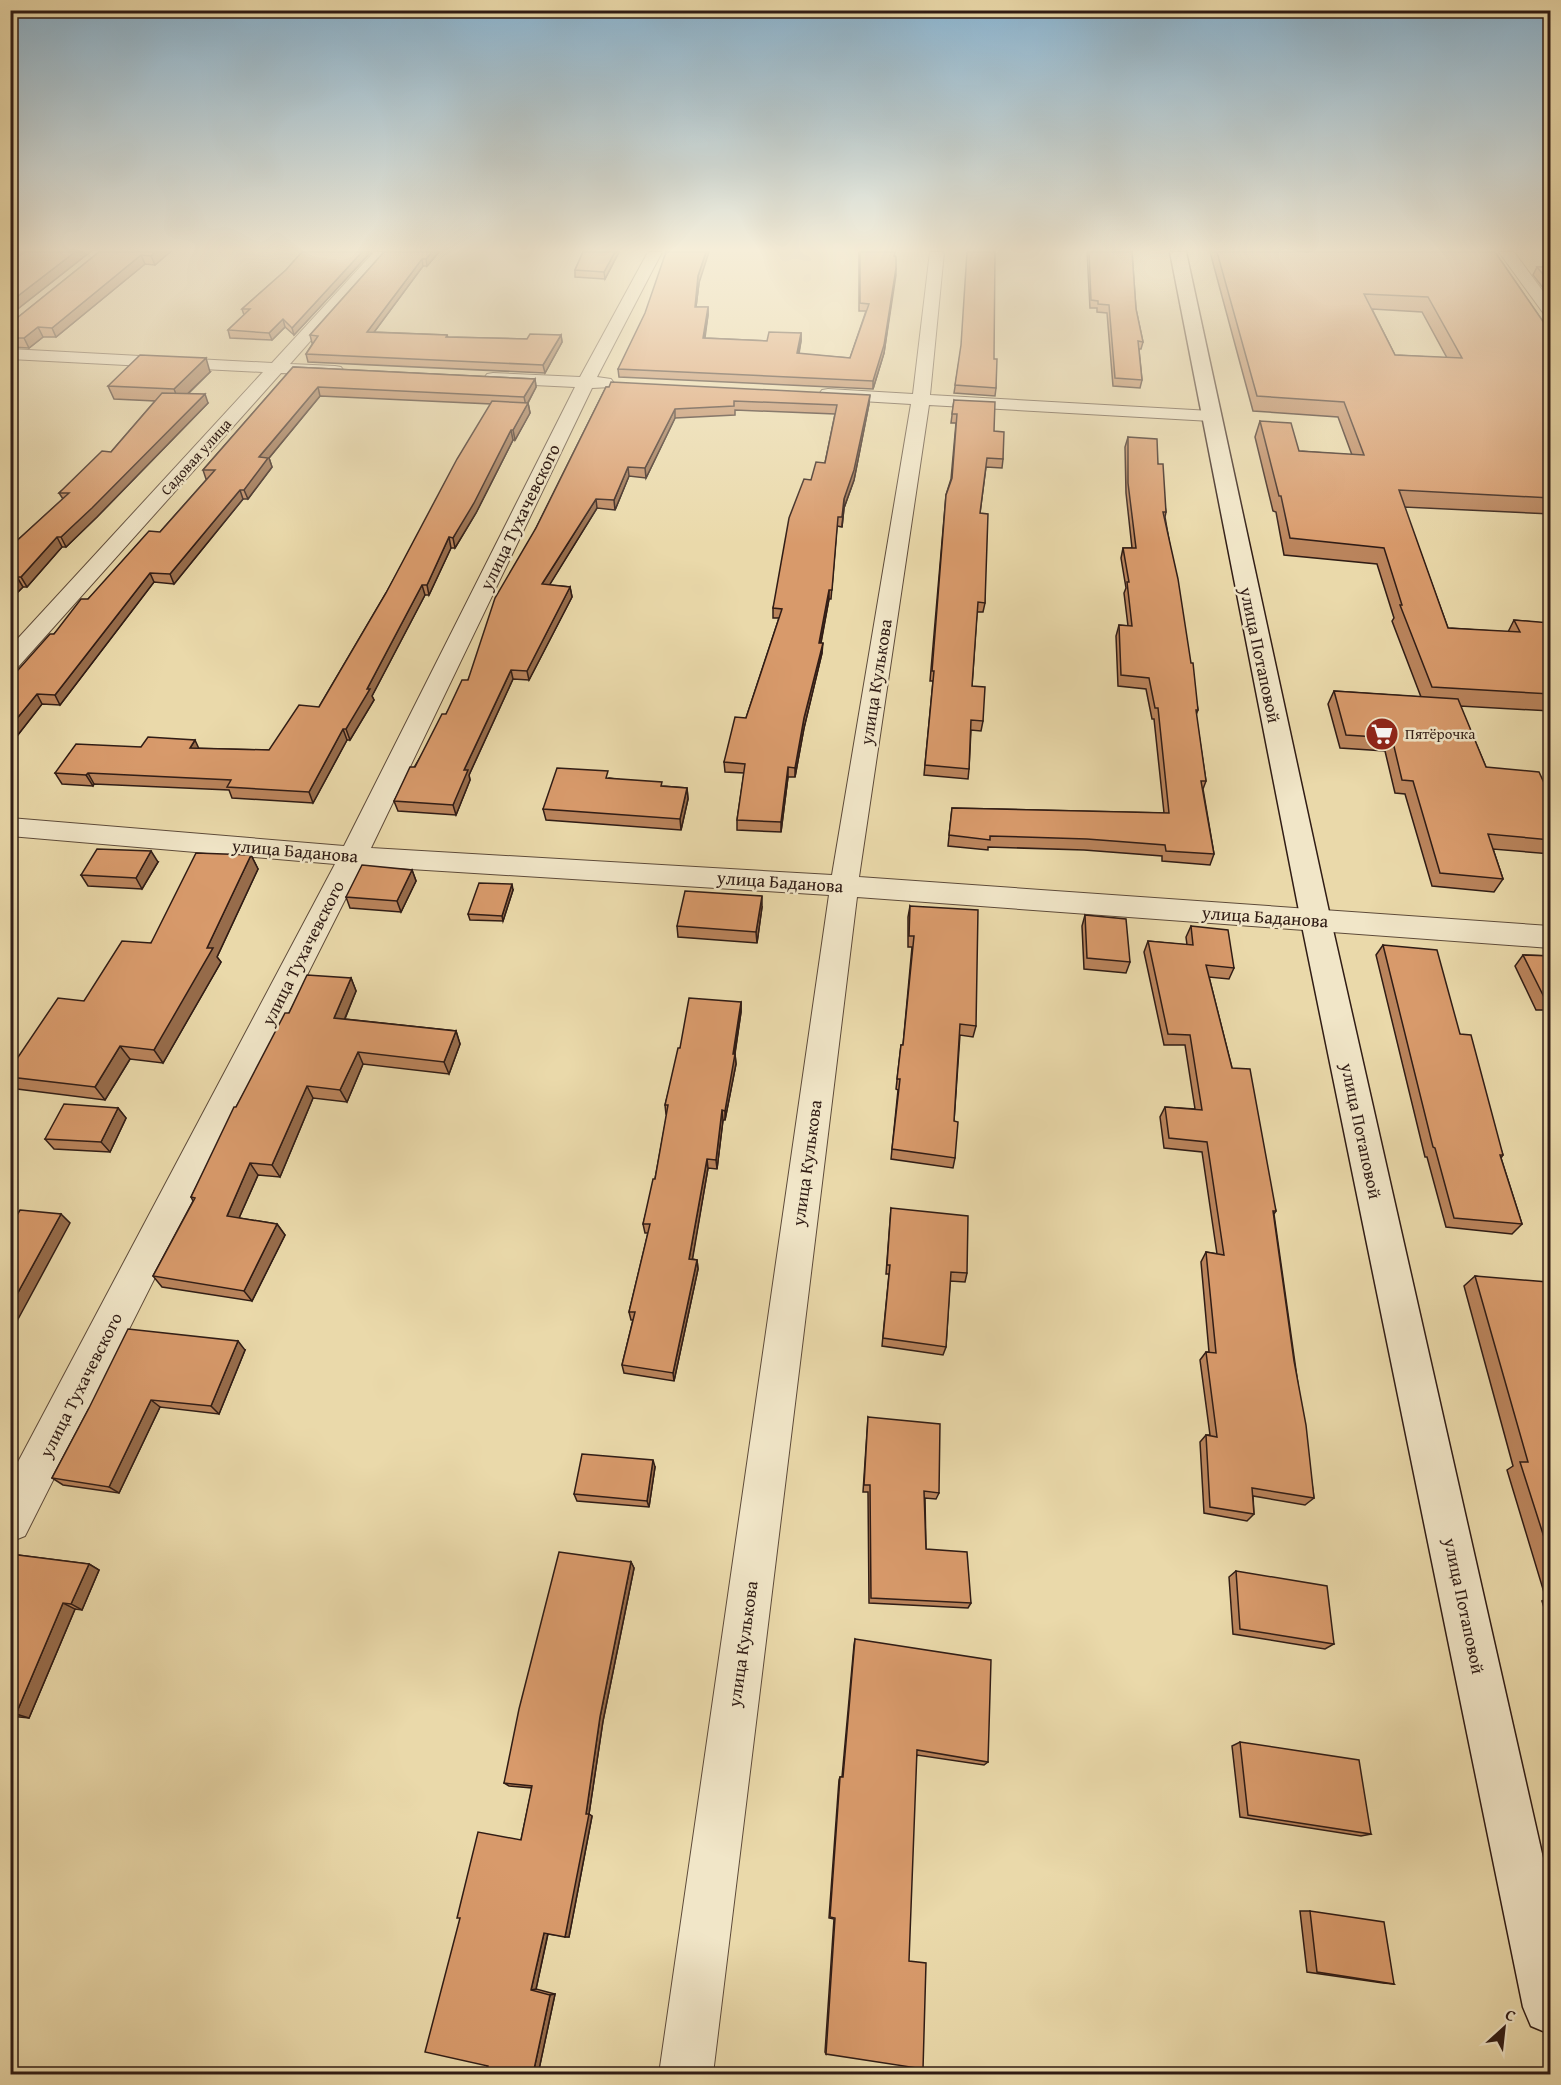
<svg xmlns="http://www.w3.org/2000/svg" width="1561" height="2085" viewBox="0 0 1561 2085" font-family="'Gentium Book Plus',serif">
	<rect width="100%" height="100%" fill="#ead9aa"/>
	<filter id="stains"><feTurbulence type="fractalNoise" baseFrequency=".00333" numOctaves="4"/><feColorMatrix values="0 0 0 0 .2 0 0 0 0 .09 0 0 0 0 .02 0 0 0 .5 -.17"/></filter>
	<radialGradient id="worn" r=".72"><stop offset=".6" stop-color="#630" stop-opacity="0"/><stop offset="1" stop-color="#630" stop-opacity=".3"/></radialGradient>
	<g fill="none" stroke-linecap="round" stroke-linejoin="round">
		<defs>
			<g id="street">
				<polygon points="374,252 389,252 290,364 335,366 341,367 344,371 341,375 281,373 18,667 10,669 10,647 263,372 10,359 10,349 272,363"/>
				<polygon points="648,252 662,252 597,377 611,379 614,383 611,387 592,388 371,848 832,875 911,404 828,399 822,398 819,394 822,390 828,389 913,394 930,252 944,252 930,395 1211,411 1217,412 1220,416 1217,420 1211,421 929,405 859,877 1550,926 1550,948 857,897 713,2074 659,2074 829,895 362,866 25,1536 10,1542 10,1477 335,864 10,836 10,818 344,846 575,387 493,383 487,382 484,378 487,374 493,373 580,377"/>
				<polygon points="1499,252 1514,252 1550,301 1550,316 1544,314"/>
			</g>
			<polygon id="secondary" points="1170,252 1186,252 1331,921 1550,1889 1550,2034 1531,2026 1523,2007 1301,921"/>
		</defs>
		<use href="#street" stroke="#5e4b3a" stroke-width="2"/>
		<use href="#secondary" stroke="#301c15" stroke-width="3"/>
		<use href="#street" fill="#f1e6c8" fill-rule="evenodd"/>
		<use href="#secondary" fill="#f1e6c8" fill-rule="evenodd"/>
	</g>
	<g fill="#ba845c" stroke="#301c15" stroke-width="1.5" fill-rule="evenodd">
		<polygon points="10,252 90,252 10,315 10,262 21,255 10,254"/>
		<polygon points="99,252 170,252 155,265 145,264 56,337 43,337 29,348 10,347 10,322 12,322"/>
		<polygon points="302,252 371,252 294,335 285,327 272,340 230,338 228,330 244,315 242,309 286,270"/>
		<polygon points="384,252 439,252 427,266 423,266 374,332 447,335 448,337 527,339 561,335 562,342 545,373 308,362 306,354 313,343 312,343 310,335"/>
		<polygon points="583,252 619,252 605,279 575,277 575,270"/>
		<polygon points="859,252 895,256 896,275 884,353 873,389 619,377 618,369 699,283 696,307 708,307 708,315 705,338 767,341 801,333 801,341 799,354 850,358 866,311 859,311"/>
		<polygon points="1087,252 1132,252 1136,309 1143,342 1141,349 1139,349 1142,380 1140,388 1113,386 1107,313 1097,312 1097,308 1090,308"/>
		<path d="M1210,252h285l56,81v181l-147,-7 44,121 60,4 6,-12 37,4v87l-91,-5 26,61 65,31v56l-58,-5 10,30 -9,13 -62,-6 -27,-92 -10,-1 -10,-42 -45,-3 -12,-44 6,-13 87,6 -29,-76 2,-3 -17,-54 -93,-9 -8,-43 -3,-1 -18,-74 5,-16 39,30 53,4 -14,-38 -85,-6zM1372,309l50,3 25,46 -52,-3z"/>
		<polygon points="1537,267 1551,267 1551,298 1533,275"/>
		<polygon points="961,349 994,359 996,388 995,396 954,393"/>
		<polygon points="293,367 535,379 536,387 528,403 530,413 515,440 513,440 476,513 455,548 451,548 429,595 425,595 372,696 374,700 350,740 347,740 313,803 232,798 229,790 94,784 93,786 62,784 55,773 141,747 269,750 319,707 386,593 491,404 320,396 269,458 272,467 248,499 243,499 174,584 154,582 60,705 42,704 10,745 10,679 88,599 160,532 207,479 206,479 203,470"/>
		<polygon points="210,372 188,394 208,403 97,517 66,547 62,547 27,587 23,587 10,600 10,547 63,499 59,493 111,452 155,401 114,399 108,386"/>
		<polygon points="606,387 869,404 854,480 844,508 842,527 837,526 831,599 829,599 821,643 822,653 804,728 795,777 788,777 781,832 737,830 737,820 744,773 725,772 724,762 746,718 779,618 773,618 773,608 811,480 825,463 835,414 735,410 735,415 675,418 646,478 629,476 615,510 597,508 549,585 570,587 572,597 529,680 513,679 469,775 470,780 456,815 398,811 394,801 446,714 468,680 536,528"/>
		<polygon points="954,400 994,431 1003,459 1002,468 986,467 980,513 985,603 983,612 977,612 972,686 983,721 981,731 971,730 969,769 968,779 924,775 933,681 930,681 946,495 951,479 956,423 951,423"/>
		<polygon points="1128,437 1158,464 1166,512 1165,517 1198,710 1196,715 1206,781 1203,789 1214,854 1210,865 1162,861 1162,856 1084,850 988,847 988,850 948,846 952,808 1164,813 1154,719 1152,719 1146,689 1118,686 1116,636 1119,625 1128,626 1124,593 1126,588 1121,558 1123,548 1132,548 1126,493 1125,447"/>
		<polygon points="609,778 662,786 687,788 688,799 681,830 546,820 543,809"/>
		<polygon points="251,855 258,869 217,957 221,962 163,1063 130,1059 105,1100 17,1089 10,1082 10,1069 84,1001"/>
		<polygon points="158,862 142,889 88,886 81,875"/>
		<polygon points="412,870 416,881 401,912 350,908 346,897"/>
		<polygon points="513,890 503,921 470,920 468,914"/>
		<polygon points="910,906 976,1026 973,1037 960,1035 954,1121 955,1158 953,1168 891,1159 898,1090 896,1089 901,1045 903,1045 912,947 908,947 908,917"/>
		<polygon points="762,907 757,943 678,937 677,926"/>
		<polygon points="1085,915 1130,962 1126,973 1084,969 1082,926"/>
		<polygon points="1191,926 1234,968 1229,979 1209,977 1232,1068 1276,1211 1274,1214 1314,1498 1305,1505 1253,1496 1254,1514 1247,1521 1204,1513 1200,1442 1206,1435 1210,1435 1200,1360 1206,1352 1209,1352 1201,1262 1206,1252 1217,1254 1202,1152 1164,1148 1160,1117 1165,1107 1195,1109 1185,1045 1164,1045 1144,952 1148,941 1187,945 1186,937"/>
		<polygon points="1383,945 1460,1034 1503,1155 1501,1158 1522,1224 1512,1234 1446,1227 1427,1157 1425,1157 1376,955"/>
		<polygon points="1523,955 1551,956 1551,1010 1536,1010 1515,966"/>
		<polygon points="351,978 356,991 345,1019 456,1031 460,1044 449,1074 363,1064 347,1102 313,1098 280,1177 258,1175 239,1218 277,1224 285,1235 252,1301 162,1287 153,1276 193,1201 191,1197 236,1107 289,1013"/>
		<polygon points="741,1002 741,1012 735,1054 736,1064 725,1120 723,1120 717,1169 708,1168 692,1259 697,1260 698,1269 674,1381 624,1373 622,1365 633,1320 631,1320 629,1312 648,1233 645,1233 643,1224 655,1179 667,1114 666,1114 665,1105 680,1048"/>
		<polygon points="118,1108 126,1118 110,1152 54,1149 45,1139"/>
		<polygon points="891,1208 967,1273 965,1282 950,1281 946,1347 943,1355 882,1346 889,1274 886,1274"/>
		<polygon points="1475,1276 1551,1291 1551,1631 1542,1601 1546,1599 1507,1470 1513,1466 1464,1286"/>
		<polygon points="245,1350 219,1414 160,1407 119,1493 63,1485 52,1478 89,1408"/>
		<polygon points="868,1417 939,1493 936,1499 925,1498 926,1549 971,1603 968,1608 869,1603 868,1492 863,1492"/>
		<polygon points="655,1467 649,1507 577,1501 574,1494"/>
		<polygon points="10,1554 89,1564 99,1570 82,1610 75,1609 29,1718 10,1716"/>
		<polygon points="631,1562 634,1568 603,1721 589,1814 592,1816 569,1937 548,1934 536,1989 555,1994 538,2074 486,2074 521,1840 532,1788 509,1786 504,1783"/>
		<polygon points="1236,1571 1334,1644 1325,1649 1233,1634 1229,1577"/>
		<polygon points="855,1639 988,1762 984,1765 917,1755 826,2054 825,2052 834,1919 829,1918 839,1780 840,1777 842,1777 854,1645"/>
		<polygon points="1240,1742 1371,1834 1361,1836 1240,1817 1232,1746"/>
		<polygon points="1300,1911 1310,1911 1394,1984 1383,1983 1307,1972"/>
		<polygon points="1315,2071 1335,2074 1316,2074"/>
	</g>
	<g fill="#976c4b" stroke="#301c15" stroke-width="1.5">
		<polygon points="75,252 90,252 10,315 10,302"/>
		<polygon points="155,252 170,252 155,265 151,256"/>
		<polygon points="362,252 371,252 294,335 292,328"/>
		<polygon points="432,252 439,252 427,266 426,259"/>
		<polygon points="615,252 619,252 605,279 604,272"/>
		<polygon points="706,252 709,252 699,283 695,315 695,307 698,276"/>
		<polygon points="141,255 145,264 56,337 52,328"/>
		<polygon points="422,259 423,266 369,339 367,332"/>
		<polygon points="896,268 884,353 873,389 873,381"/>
		<polygon points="708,307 708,315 703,346 703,338"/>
		<polygon points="283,319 285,327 272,340 269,333"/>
		<polygon points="38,327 43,337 29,348 24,338"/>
		<polygon points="801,333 801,341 797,361 797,353"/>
		<polygon points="561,335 562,342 545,373 543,365"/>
		<polygon points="206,358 210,372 179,402 174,389"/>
		<polygon points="535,379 536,387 526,406 524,397"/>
		<polygon points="318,387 320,396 269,458 272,467 248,499 244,490 259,457"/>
		<polygon points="205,394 208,403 97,517 66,547 61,537"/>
		<polygon points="870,395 869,404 854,480 844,508 842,527 844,499"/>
		<polygon points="528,403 530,413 515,440 513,430"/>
		<polygon points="675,409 675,418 646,478 645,468"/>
		<polygon points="511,430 513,440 476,513 455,548 453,538"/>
		<polygon points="628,467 629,476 615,510 614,500"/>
		<polygon points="240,490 243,499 174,584 170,574"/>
		<polygon points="596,499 597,508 544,594 542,584"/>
		<polygon points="57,537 62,547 27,587 21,577"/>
		<polygon points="449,537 451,548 429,595 427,585"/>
		<polygon points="150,573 154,582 60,705 55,695"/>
		<polygon points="17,577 23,587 10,600 10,584"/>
		<polygon points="422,585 425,595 372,696 374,700 350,740 346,729"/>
		<polygon points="570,587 572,597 529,680 527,671"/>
		<polygon points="829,590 829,599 819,652 819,643"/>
		<polygon points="823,643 822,653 804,728 795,777 795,768 804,718"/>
		<polygon points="511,670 513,679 469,775 470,780 456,815 453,805 464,770"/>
		<polygon points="37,694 42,704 10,745 10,727"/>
		<polygon points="343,729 347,740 313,803 309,792"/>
		<polygon points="195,740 200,751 190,748"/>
		<polygon points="10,748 15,754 10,759"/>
		<polygon points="788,767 788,777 781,832 781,822"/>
		<polygon points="88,773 94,784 93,786 86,775"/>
		<polygon points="687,788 688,799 681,830 680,819"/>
		<polygon points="151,851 158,862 142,889 136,878"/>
		<polygon points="251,855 258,869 217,957 221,962 163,1063 154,1050 207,948"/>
		<polygon points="412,870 416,881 401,912 397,901"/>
		<polygon points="512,884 513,890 503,921 502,916"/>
		<polygon points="762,896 762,907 757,943 756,932"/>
		<polygon points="351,978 356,991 340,1030 334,1018"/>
		<polygon points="741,1002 741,1012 734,1059 735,1054 736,1064 725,1120 725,1111"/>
		<polygon points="456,1031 460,1044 449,1074 444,1062"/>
		<polygon points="120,1046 130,1059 105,1100 95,1087"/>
		<polygon points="358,1052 363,1064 347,1102 340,1090"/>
		<polygon points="307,1086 313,1098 280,1177 272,1165"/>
		<polygon points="118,1108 126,1118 110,1152 101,1142"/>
		<polygon points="722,1110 723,1120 717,1169 716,1160"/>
		<polygon points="707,1159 708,1168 691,1268 689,1259"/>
		<polygon points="250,1163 258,1175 235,1227 227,1216"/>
		<polygon points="61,1214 70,1223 10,1334 10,1307"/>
		<polygon points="277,1224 285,1235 252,1301 244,1291"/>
		<polygon points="697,1260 698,1269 674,1381 673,1373"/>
		<polygon points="238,1341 245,1350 219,1414 211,1406"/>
		<polygon points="151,1400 160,1407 119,1493 109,1487"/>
		<polygon points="653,1460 655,1467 649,1507 647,1501"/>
		<polygon points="631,1562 634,1568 603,1721 589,1814 592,1816 569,1937 565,1937 586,1814 600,1717"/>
		<polygon points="89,1564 99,1570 82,1610 71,1604"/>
		<polygon points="63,1603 75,1609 29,1718 16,1714"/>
		<polygon points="544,1933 548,1933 536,1989 531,1990"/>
		<polygon points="555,1994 538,2074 533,2074 550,1995"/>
	</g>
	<g fill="#d89a6b" stroke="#301c15" stroke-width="1.5" fill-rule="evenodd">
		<polygon points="25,252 75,252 10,302 10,262"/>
		<polygon points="99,252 155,252 151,256 141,255 52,328 38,327 24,338 10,338 10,322 12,322"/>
		<polygon points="302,252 362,252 292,328 283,319 269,333 228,330 250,309 242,309 286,270"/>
		<polygon points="384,252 432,252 426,259 422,259 367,332 447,335 446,337 527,339 530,334 561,335 543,365 306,354 318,336 310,335"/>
		<polygon points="583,252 615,252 604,272 575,270"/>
		<polygon points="666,252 706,252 698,276 695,307 708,307 703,338 767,341 769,332 801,333 797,353 850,358 869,304 860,303 860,252 895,252 894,256 896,257 896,268 884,345 873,381 618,369 645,313"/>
		<polygon points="967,252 995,252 994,359 997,359 996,388 955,385 961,345"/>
		<polygon points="1089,252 1132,252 1136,309 1143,342 1138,341 1142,380 1115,378 1109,305 1098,304 1098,301 1091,300"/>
		<path d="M1217,252h278l56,81v165l-152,-8 49,138 72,4 -6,-12 36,3 1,1v70l-119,-7 -32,-82h2l-18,-57 -94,-10 -9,-42h-2l-19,-75 31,2 8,28 65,4 -20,-53 -87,-6zM1364,294l64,3 34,61 -67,-3z"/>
		<polygon points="1537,267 1551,267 1551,284"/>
		<polygon points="140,355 206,358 174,389 108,386"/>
		<polygon points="293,367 535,379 524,397 318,387 259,457 268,458 244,490 240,490 170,574 150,573 55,695 37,694 10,727 10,679 50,634 54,634 81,599 88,599 149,531 160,532 215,470 203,470"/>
		<polygon points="611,382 870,395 854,470 844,499 842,517 838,517 832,590 829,590 819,643 823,643 804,718 795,768 788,767 781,822 737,820 745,764 724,762 735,717 746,718 782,609 773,608 789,518 804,479 811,480 816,462 825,463 837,405 734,401 734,406 675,409 645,468 628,467 614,500 596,499 542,584 570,587 527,671 511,670 464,770 468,770 453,805 394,801 410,767 415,767 442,714 446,714 462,680 468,680 495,598 536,528 606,387 609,387"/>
		<polygon points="162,393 205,394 92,508 61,537 57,537 21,577 17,577 10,584 10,547 69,493 59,493 102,451 111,452"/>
		<polygon points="954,400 995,402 994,431 1004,432 1003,459 987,458 980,513 988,514 985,603 978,602 972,686 985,687 983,721 971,720 969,769 925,765 934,671 932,671 946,495 952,478 957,414 952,414"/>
		<polygon points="492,401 528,403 513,430 511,430 474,503 453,538 449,537 427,585 422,585 367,689 370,689 346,729 343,729 309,792 227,787 231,780 88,773 86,775 55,773 76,744 141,747 148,737 195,740 190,748 269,750 299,705 319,707 386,593 457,459"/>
		<polygon points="1128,437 1157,439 1158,464 1163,464 1166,512 1163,512 1178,579 1191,663 1193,663 1198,710 1196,710 1206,781 1201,781 1214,854 1166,851 1165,845 1087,839 990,836 990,840 949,835 952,808 1169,813 1158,708 1155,708 1149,678 1121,675 1119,625 1132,626 1127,582 1129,582 1123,548 1136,548 1128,483"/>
		<polygon points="1334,691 1458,699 1486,767 1539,772 1551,798 1551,840 1488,834 1503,879 1440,873 1413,781 1402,780 1392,738 1346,735"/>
		<polygon points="557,768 608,771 606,778 662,782 661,786 687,788 680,819 543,809"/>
		<polygon points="97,849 151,851 136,878 81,875"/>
		<polygon points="196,853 251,855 207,948 213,948 154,1050 120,1046 95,1087 10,1077 10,1069 58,998 84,1001 122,941 151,943"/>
		<polygon points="362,865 412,870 397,901 346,897"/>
		<polygon points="479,883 512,884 502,916 468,914"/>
		<polygon points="685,891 762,896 756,932 677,926"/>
		<polygon points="910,906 978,910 976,1026 960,1024 954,1121 958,1122 955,1158 892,1149 900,1079 897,1079 901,1045 903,1045 914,936 909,936"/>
		<polygon points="1085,915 1126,919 1130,962 1087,958"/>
		<polygon points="1191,926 1228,930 1234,968 1206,965 1232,1068 1250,1069 1276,1211 1273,1211 1294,1361 1306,1425 1314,1498 1252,1488 1254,1514 1210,1507 1206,1435 1217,1437 1206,1352 1216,1353 1206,1252 1224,1255 1207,1142 1169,1138 1165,1107 1202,1110 1190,1035 1168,1034 1148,941 1193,945"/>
		<polygon points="1383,945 1437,950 1460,1034 1471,1035 1503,1155 1500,1155 1522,1224 1454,1218 1435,1148 1433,1147"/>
		<polygon points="1523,955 1551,956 1551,999 1545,999"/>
		<polygon points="307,975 351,978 334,1018 456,1031 444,1062 358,1052 340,1090 307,1086 272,1165 250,1163 227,1216 277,1224 244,1291 153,1276 195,1198 191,1197 234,1107 236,1107 285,1013 289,1013"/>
		<polygon points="689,998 741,1002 733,1054 735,1054 725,1111 722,1110 716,1160 707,1159 689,1259 697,1260 673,1373 622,1365 635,1312 629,1312 650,1224 643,1224 653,1179 655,1179 668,1105 665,1105 678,1048 680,1048"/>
		<polygon points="64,1104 118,1108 101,1142 45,1139"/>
		<polygon points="891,1208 968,1216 967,1273 951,1272 946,1347 883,1338 890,1265 887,1265"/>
		<polygon points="20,1210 61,1214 10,1307 10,1227"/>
		<polygon points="1475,1276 1548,1282 1551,1291 1551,1559 1520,1462 1528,1462"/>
		<polygon points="128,1329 238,1341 211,1406 151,1400 109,1487 52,1478 89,1408"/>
		<polygon points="868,1417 940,1424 939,1493 924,1491 926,1549 967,1552 971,1603 871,1598 870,1485 864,1485"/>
		<polygon points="582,1454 653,1460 647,1501 574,1494"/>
		<polygon points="559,1552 631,1562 600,1717 586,1814 589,1814 565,1937 544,1933 531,1990 550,1995 533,2074 486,2074 488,2066 425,2052 460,1918 457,1918 478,1832 521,1840 532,1786 504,1783 519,1709"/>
		<polygon points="10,1554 89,1564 71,1604 63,1603 16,1714 10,1714"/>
		<polygon points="1236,1571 1327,1586 1334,1644 1240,1629"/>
		<polygon points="855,1639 991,1660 988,1762 917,1750 909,1961 926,1963 923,2069 826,2054 835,1918 830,1917 840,1777 843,1777"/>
		<polygon points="1240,1742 1359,1760 1371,1834 1248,1815"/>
		<polygon points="1310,1911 1384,1922 1394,1984 1317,1972"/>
	</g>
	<linearGradient id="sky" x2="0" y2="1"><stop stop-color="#89b5d3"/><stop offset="0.46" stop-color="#f6eed9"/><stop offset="1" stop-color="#f6eed9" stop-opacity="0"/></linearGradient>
	<rect width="1561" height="544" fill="url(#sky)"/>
	<defs>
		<symbol id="supermarket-disc" viewBox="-11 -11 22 22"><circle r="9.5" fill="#8f2418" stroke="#f1e6c8"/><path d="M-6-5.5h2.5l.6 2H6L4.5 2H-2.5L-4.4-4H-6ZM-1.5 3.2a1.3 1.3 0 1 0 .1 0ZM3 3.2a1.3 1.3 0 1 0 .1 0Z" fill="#fff"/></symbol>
	</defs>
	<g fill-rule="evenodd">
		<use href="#supermarket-disc" x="1363" y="715" width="38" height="38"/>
	</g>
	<g text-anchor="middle" stroke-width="5" stroke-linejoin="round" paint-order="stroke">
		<g font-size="15" fill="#301c15" stroke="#f1e6c8">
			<text transform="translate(196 457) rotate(-48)" y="5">Садовая улица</text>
		</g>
		<g font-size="15" fill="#301c15" stroke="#f1e6c8" text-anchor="start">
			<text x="1405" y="739">Пятёрочка</text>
		</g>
		<g font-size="18" fill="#301c15" stroke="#f1e6c8">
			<text transform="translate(520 517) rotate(-64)" y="6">улица Тухачевского</text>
			<text transform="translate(1260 655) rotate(78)" y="6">улица Потаповой</text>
			<text transform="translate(876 682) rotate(-81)" y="6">улица Кулькова</text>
			<text transform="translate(295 851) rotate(5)" y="6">улица Баданова</text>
			<text transform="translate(780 882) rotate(4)" y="6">улица Баданова</text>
			<text transform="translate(1265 917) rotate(4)" y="6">улица Баданова</text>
			<text transform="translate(303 953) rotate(-63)" y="6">улица Тухачевского</text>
			<text transform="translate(1361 1131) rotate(78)" y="6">улица Потаповой</text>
			<text transform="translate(807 1163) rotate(-82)" y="6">улица Кулькова</text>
			<text transform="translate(81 1385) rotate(-63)" y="6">улица Тухачевского</text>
			<text transform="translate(1464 1606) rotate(78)" y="6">улица Потаповой</text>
			<text transform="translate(743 1644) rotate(-82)" y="6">улица Кулькова</text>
		</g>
	</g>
	<rect width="1561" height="2085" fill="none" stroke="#ead9aa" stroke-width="36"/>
	<rect x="12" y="12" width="1537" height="2061" fill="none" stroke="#301c15" stroke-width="3"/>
	<rect x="18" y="18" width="1525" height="2049" fill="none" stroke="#301c15" stroke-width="1.5"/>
	<g transform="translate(1504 2028) rotate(27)" stroke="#f1e6c8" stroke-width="4.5" paint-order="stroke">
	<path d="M0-4.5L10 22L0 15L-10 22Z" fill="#301c15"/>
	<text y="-9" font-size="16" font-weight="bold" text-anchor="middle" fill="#301c15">С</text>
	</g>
	<rect width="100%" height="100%" filter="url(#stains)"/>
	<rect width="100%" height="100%" fill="url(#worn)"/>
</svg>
